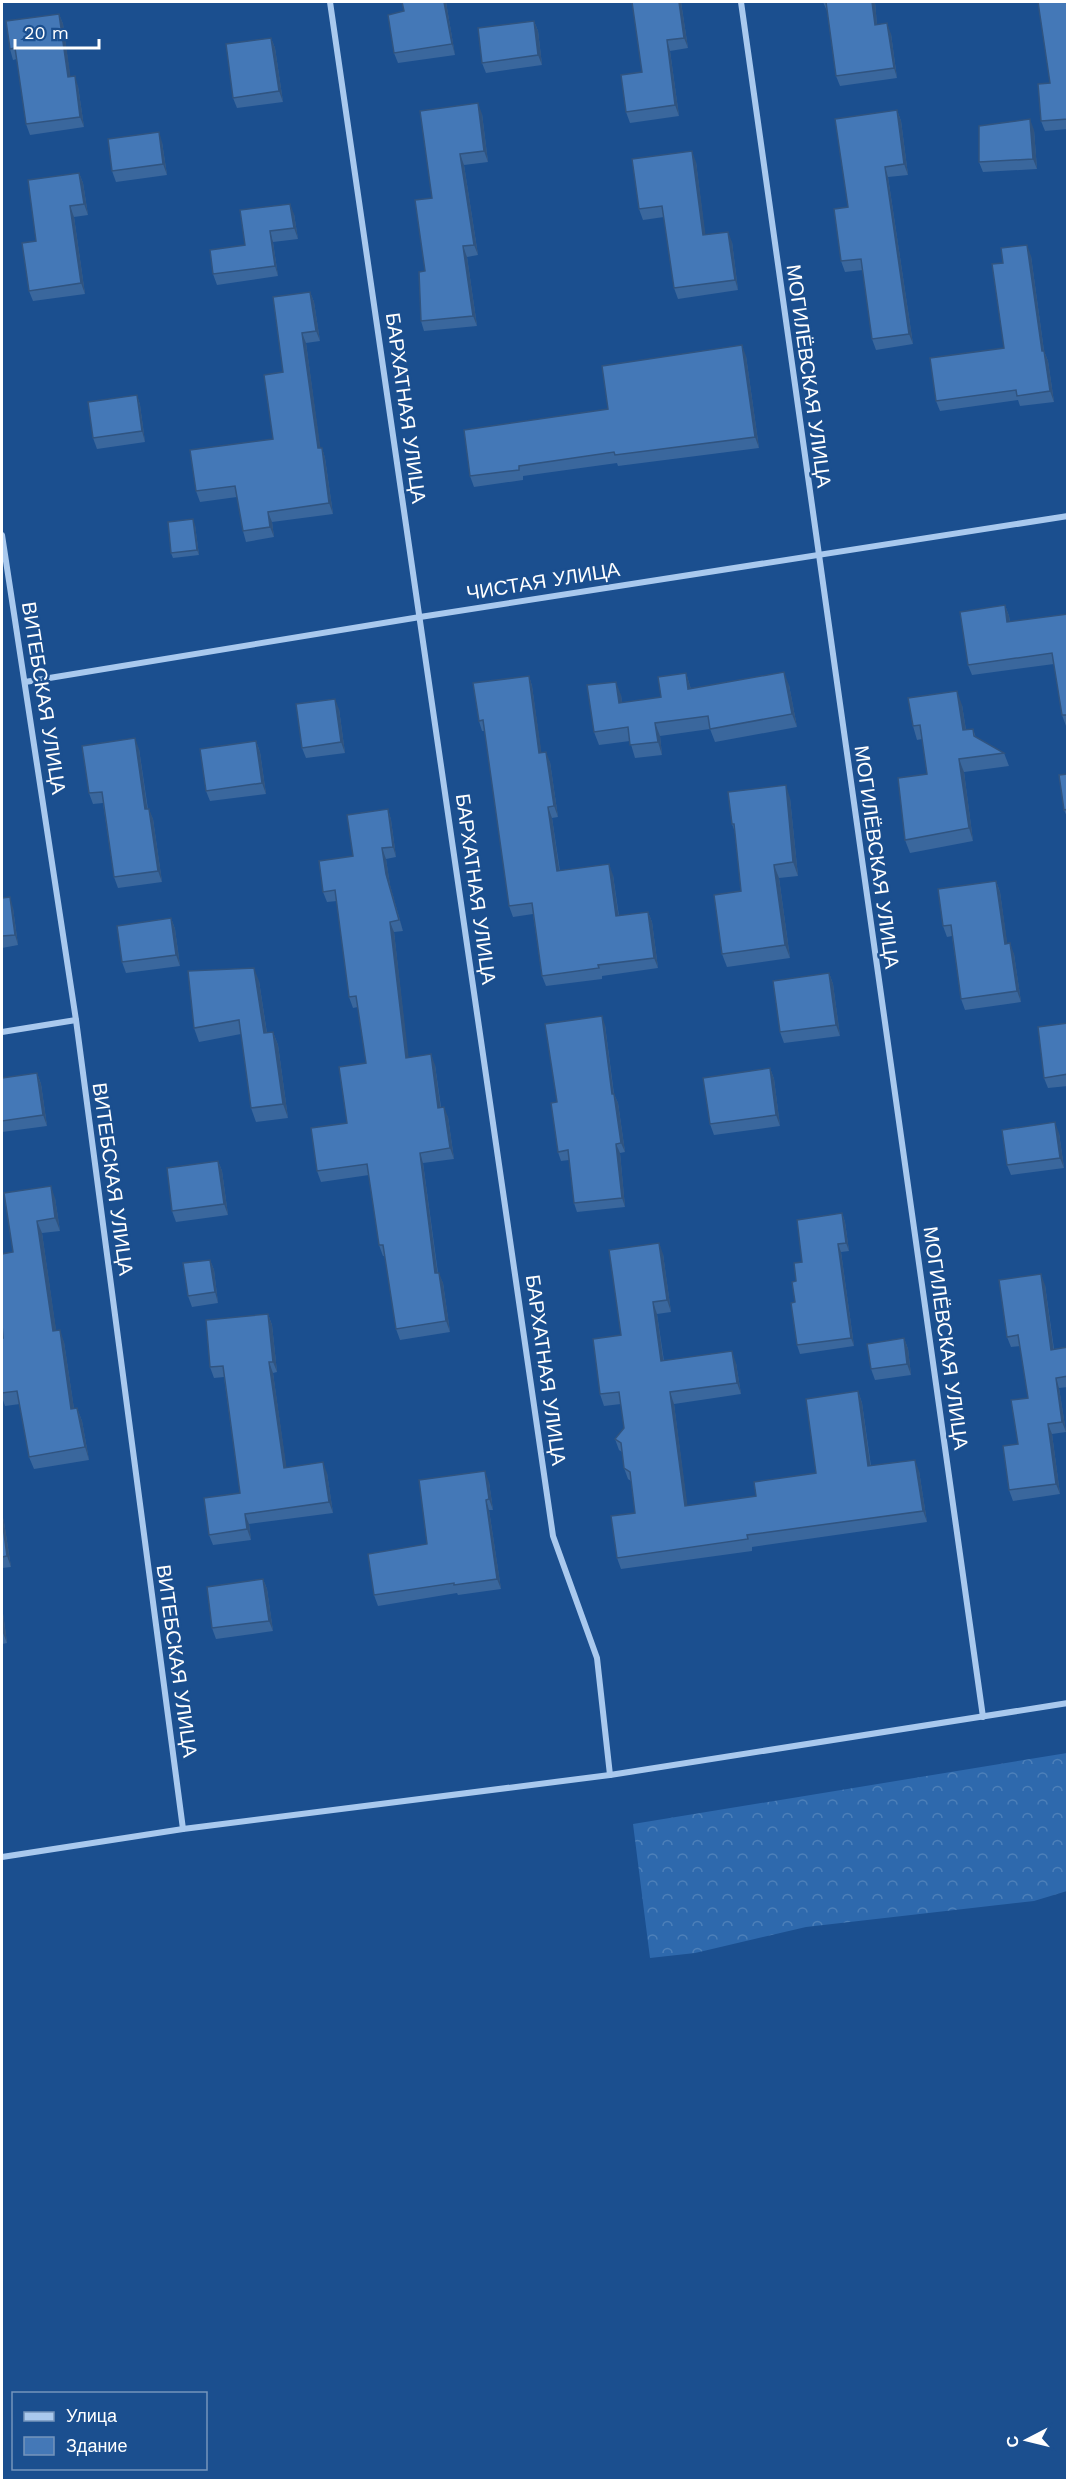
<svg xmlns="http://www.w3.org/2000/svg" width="1069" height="2482" viewBox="0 0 1069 2482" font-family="'Work Sans',sans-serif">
	<defs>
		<pattern id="forest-crowns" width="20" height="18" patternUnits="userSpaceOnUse" patternTransform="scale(1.5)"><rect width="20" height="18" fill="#2e69ad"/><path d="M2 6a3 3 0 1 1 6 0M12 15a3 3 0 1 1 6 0" fill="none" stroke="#4d80b9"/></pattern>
	</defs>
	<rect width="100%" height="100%" fill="#1b4f8f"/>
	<polygon fill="url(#forest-crowns)" points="1067,1753 1067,1891 1034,1901 806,1927 695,1953 650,1958 633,1824"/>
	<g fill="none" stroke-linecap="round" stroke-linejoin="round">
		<g stroke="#a9c9ee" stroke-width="6">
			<polyline points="330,2 553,1536 597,1658 610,1775"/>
			<polyline points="741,2 983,1717"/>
			<polyline points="2,535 76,1020 183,1829"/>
			<polyline points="25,682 420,617 1068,516"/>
			<polyline points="2,1032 76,1020"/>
			<polyline points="2,1857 183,1829 610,1775 1068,1703"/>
		</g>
	</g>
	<g fill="#3a679d">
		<polygon points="402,2 446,2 455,55 398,63 394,53 404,11"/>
		<polygon points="632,2 681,2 688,48 670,51 679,116 630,123 626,112 642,72"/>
		<polygon points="823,2 875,2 877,25 891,34 897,78 840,86 836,76 827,11"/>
		<polygon points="1068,2 1068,129 1045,131 1041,121 1050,83"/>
		<polygon points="59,14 63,24 70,76 78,86 84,127 30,135 26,124 17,59 13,60 10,49"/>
		<polygon points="534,21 538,31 542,65 486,73 482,63"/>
		<polygon points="271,38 275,48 283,102 237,108 233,98"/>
		<polygon points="897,110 901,121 908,175 888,177 913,344 876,350 872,339 863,270 845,272 841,261 848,207"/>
		<polygon points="482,114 488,162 464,165 478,255 467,257 477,326 424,331 421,321 432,198"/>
		<polygon points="1034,130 1037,169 983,172 979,162"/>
		<polygon points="162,142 167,175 116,182 112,171"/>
		<polygon points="696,162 705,235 732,242 738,290 678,299 674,288 664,217 643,220 639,209"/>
		<polygon points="79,173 83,183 88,215 74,217 85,294 33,301 29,291 36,241"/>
		<polygon points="294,214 298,239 273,242 278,276 217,285 213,274 245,245"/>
		<polygon points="1031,256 1044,351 1048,361 1054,402 1020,406 1018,400 940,411 936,401 1004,348 1003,263"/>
		<polygon points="310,292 314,302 320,341 306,343 320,448 322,448 325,458 333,514 272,522 274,537 246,542 243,531 237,497 200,502 196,491 273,439 283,372"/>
		<polygon points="746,356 759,448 618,466 617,463 523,476 523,480 474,487 470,476 608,409"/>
		<polygon points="137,395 140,405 145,442 97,449 93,438"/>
		<polygon points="195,525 199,555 173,558 171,553"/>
		<polygon points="1005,605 1009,616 1010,622 1068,614 1068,726 1066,726 1062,715 1054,664 972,675 968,665"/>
		<polygon points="686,673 691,689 789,685 797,727 715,742 710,729 660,736 662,755 635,758 630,741 599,745 594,732 621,695 622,703 661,697"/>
		<polygon points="529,676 532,686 541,752 550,762 558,817 552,818 560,871 613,875 619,916 648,912 652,922 658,968 602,976 602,979 546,986 542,976 533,914 513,917 509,906 485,731 482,731 479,721"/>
		<polygon points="962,705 966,730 973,729 976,738 1004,753 1009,766 964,772 973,841 910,853 905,840 927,774 922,739 917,740 913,726"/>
		<polygon points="339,709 345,753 306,758 302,748"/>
		<polygon points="256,741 260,752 266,794 210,801 206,791"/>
		<polygon points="139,749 148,809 153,819 162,882 118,888 114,877 103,803 93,804 89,793"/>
		<polygon points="1068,774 1068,819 1064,810"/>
		<polygon points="790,798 798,876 779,878 790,958 727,967 722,954 741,891 735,832 732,824"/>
		<polygon points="388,809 391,820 396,857 386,859 390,885 403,931 394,932 408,1058 435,1065 441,1107 448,1117 454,1159 423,1163 438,1273 443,1283 450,1332 400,1340 396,1329 385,1256 383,1256 379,1245 369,1175 321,1182 317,1171 347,1123 366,1063 358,1007 353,1008 349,997 337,901 327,902 323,892 353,856"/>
		<polygon points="996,881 1000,892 1007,944 1014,954 1021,1002 965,1010 961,999 952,936 947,937 943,926"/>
		<polygon points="2,891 3,898 13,908 18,945 2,948"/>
		<polygon points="171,918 175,929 180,966 126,973 122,962"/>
		<polygon points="829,973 833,984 840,1036 784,1043 780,1032"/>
		<polygon points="259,981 267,1033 273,1032 278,1045 288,1118 256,1122 251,1108 241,1034 199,1042 194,1028"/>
		<polygon points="1068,1023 1068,1086 1048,1088 1044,1078"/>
		<polygon points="605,1025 614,1094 618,1103 625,1152 620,1153 625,1207 577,1212 574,1203 569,1160 561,1161 558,1152 557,1102"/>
		<polygon points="770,1068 774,1079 780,1126 714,1135 710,1124"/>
		<polygon points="37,1073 41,1084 47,1126 2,1132 2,1078"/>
		<polygon points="1059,1133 1064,1168 1011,1175 1007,1165"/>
		<polygon points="218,1161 222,1171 228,1215 176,1222 172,1211"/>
		<polygon points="4,1193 55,1198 60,1231 42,1233 56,1331 64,1342 74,1409 77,1408 82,1421 89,1460 34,1469 29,1457 20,1404 5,1406 2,1397 3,1338 13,1252"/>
		<polygon points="842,1213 845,1222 849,1251 841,1252 854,1346 800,1354 797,1345 795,1302 796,1281 802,1262"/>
		<polygon points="663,1254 671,1312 657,1314 664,1361 736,1363 741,1394 674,1404 687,1506 756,1496 816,1473 858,1391 862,1403 871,1466 919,1471 927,1522 752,1547 752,1551 621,1569 617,1558 635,1513 631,1481 628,1479 624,1468 622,1452 619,1450 615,1439 624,1428 621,1404 604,1406 600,1394 621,1335"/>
		<polygon points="210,1260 214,1270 218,1303 192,1307 188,1296"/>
		<polygon points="1045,1285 1054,1349 1068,1347 1068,1387 1059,1388 1066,1432 1052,1434 1060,1494 1013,1501 1009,1490 1018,1444 1028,1398 1020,1346 1011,1347 1007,1337"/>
		<polygon points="268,1314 272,1325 277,1372 273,1373 286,1467 327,1473 333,1513 249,1524 251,1540 213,1545 209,1535 240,1493 224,1377 214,1378 210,1367"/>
		<polygon points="904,1338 908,1349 911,1375 875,1380 871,1369"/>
		<polygon points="489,1482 493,1510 489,1510 501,1589 458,1595 457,1593 378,1606 374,1595 427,1544"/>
		<polygon points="2,1514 4,1522 11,1567 2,1568"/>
		<polygon points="263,1579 267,1589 273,1631 216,1639 212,1628"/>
		<polygon points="2,1606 7,1643 2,1644"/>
	</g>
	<g fill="#305480">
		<polygon points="444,2 446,2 455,55 452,44"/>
		<polygon points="679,2 681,2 688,48 684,38"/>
		<polygon points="872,2 875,2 878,36 875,25"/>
		<polygon points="59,14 63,24 72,87 68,77"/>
		<polygon points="534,21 538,31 542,65 538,55"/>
		<polygon points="887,23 891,34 897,78 894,68"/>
		<polygon points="271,38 275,48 283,102 279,91"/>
		<polygon points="667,40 670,51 679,116 675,105"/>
		<polygon points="75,76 78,86 84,127 80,117"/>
		<polygon points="478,103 482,114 488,162 484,151"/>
		<polygon points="897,110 901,121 908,175 904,164"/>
		<polygon points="1030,119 1034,130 1037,169 1033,159"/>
		<polygon points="159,132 162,142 167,175 163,164"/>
		<polygon points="692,151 696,162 707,246 703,235"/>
		<polygon points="460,154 464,165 478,255 474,245"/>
		<polygon points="885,167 888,177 913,344 909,334"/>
		<polygon points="79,173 83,183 88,215 84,204"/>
		<polygon points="290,204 294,214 298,239 294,228"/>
		<polygon points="70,206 74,217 85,294 81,283"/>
		<polygon points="270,231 273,242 278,276 275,266"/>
		<polygon points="728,232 732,242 738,290 735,280"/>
		<polygon points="1027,245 1031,256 1044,351 1048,361 1054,402 1050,391 1042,351"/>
		<polygon points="463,246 467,257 477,326 473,316"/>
		<polygon points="310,292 314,302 320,341 316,331"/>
		<polygon points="302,333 306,343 322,459 318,448"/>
		<polygon points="742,345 746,356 759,448 755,437"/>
		<polygon points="137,395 140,405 145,442 142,431"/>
		<polygon points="322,448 325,458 333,514 329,503"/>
		<polygon points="268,512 272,522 274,537 270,527"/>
		<polygon points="193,519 195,525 199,555 197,550"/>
		<polygon points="1005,605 1009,616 1011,633 1007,622"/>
		<polygon points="784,672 789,685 797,727 792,714"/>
		<polygon points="686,673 690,686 693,702 688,689"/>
		<polygon points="529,676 532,686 543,763 539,753"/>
		<polygon points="616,682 621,695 624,716 619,703"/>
		<polygon points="957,691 962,705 968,743 963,730"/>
		<polygon points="335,699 339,709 345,753 341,742"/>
		<polygon points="655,723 660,736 662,755 658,742"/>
		<polygon points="135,738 139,749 149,820 145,809"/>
		<polygon points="256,741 260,752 266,794 262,783"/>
		<polygon points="546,752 550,762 558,817 554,806"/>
		<polygon points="959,759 964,772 973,841 969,828"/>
		<polygon points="786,785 790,798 798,876 793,862"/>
		<polygon points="548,807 552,818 561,882 557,871"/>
		<polygon points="149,809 153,819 162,882 158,871"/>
		<polygon points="388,809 391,820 396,857 393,847"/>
		<polygon points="382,848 386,859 390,885 403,931 386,874"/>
		<polygon points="609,864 613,875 620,927 616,916"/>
		<polygon points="774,865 779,878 790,958 785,945"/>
		<polygon points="996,881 1000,892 1009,955 1005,944"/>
		<polygon points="10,897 13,908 18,945 15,935"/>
		<polygon points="648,912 652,922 658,968 654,958"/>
		<polygon points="171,918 175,929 180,966 176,955"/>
		<polygon points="390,922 394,932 410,1069 406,1058"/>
		<polygon points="1010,943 1014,954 1021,1002 1017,991"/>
		<polygon points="254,968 259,981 269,1047 264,1033"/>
		<polygon points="829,973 833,984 840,1036 836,1025"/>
		<polygon points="602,1016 605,1025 615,1104 612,1094"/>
		<polygon points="273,1032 278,1045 288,1118 283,1104"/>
		<polygon points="431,1054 435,1065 442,1118 438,1108"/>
		<polygon points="770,1068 774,1079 780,1126 776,1115"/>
		<polygon points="37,1073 41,1084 47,1126 43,1115"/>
		<polygon points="614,1094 618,1103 625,1152 621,1143"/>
		<polygon points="444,1107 448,1117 454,1159 450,1148"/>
		<polygon points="1055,1122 1059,1133 1064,1168 1060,1158"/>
		<polygon points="616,1144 620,1153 625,1207 622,1198"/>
		<polygon points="420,1153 423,1163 439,1284 435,1273"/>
		<polygon points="218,1161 222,1171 228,1215 224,1204"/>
		<polygon points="51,1186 55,1198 60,1231 55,1218"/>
		<polygon points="842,1213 845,1222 849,1251 846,1243"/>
		<polygon points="37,1221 42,1233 58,1343 53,1331"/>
		<polygon points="659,1243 663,1254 671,1312 667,1300"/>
		<polygon points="838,1244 841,1252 854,1346 851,1338"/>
		<polygon points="210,1260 214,1270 218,1303 215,1292"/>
		<polygon points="439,1273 443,1283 450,1332 446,1321"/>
		<polygon points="1041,1274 1045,1285 1055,1360 1051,1350"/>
		<polygon points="653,1302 657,1314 665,1372 661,1361"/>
		<polygon points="268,1314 272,1325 277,1372 273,1362"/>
		<polygon points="60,1330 64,1342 76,1422 71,1409"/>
		<polygon points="904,1338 908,1349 911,1375 907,1364"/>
		<polygon points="732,1351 736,1363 741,1394 737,1383"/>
		<polygon points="269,1362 273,1373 288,1478 284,1468"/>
		<polygon points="1056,1378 1059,1388 1066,1432 1062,1422"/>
		<polygon points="858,1391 862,1403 872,1478 868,1466"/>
		<polygon points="670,1392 674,1404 689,1517 685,1506"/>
		<polygon points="77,1408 82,1421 89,1460 85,1447"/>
		<polygon points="1048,1424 1052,1434 1060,1494 1056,1484"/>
		<polygon points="915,1460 919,1471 927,1522 923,1511"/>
		<polygon points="323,1462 327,1473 333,1513 329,1502"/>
		<polygon points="485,1471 489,1482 493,1510 489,1499"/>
		<polygon points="486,1500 489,1510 501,1589 497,1579"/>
		<polygon points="2,1514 4,1522 11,1567 7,1556"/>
		<polygon points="245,1514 249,1524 251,1540 247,1529"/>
		<polygon points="263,1579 267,1589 273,1631 269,1621"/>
		<polygon points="2,1606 7,1643 3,1633 2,1624"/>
	</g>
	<g fill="#4478b7" stroke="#305480" stroke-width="1.5">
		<polygon points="402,2 444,2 452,44 394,53 388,15 404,11"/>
		<polygon points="632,2 679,2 684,38 667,40 675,105 626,112 621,75 642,72"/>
		<polygon points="826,2 872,2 875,25 887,23 894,68 836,76"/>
		<polygon points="1038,2 1068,2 1068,119 1041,121 1038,84 1050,83"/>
		<polygon points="59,14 68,77 75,76 80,117 26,124 15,48 10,49 6,21"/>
		<polygon points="534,21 538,55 482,63 478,28"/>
		<polygon points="271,38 279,91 233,98 226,44"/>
		<polygon points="478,103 484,151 460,154 474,245 463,246 473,316 421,321 419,272 425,271 415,200 432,198 420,111"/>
		<polygon points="897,110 904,164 885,167 909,334 872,339 861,259 841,261 834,209 848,207 835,119"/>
		<polygon points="1030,119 1033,159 979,162 979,126"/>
		<polygon points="159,132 163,164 112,171 108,139"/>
		<polygon points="692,151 703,235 728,232 735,280 674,288 662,206 639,209 632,159"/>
		<polygon points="79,173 84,204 70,206 81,283 29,291 22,243 36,241 28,180"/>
		<polygon points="290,204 294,228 270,231 275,266 213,274 210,250 245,245 240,210"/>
		<polygon points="1027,245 1042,351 1044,351 1050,391 1017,396 1016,390 936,401 930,358 1004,348 992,264 1003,263 1001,248"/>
		<polygon points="310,292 316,331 302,333 318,448 322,448 329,503 268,512 270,527 243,531 235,486 196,491 190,450 273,439 264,375 283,372 273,297"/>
		<polygon points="742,345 755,437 615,455 614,452 519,466 519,470 470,476 464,430 608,409 602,366"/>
		<polygon points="137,395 142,431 93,438 88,402"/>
		<polygon points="193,519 197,550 171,553 168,522"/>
		<polygon points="1005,605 1007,622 1068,614 1068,715 1062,715 1052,653 968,665 960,612"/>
		<polygon points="784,672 792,714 710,729 708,716 655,723 658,742 630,745 628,727 594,732 587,685 616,682 619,703 661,697 658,677 686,673 688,689"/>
		<polygon points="529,676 539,753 546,752 554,806 548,807 557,871 609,864 616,916 648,912 654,958 598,965 599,968 542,976 532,903 509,906 483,720 479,721 473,683"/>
		<polygon points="957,691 963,730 973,729 974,736 1004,753 959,759 969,828 905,840 898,778 927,774 920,725 913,726 908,698"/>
		<polygon points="335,699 341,742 302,748 296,704"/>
		<polygon points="135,738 145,809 149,809 158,871 114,877 102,792 89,793 82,746"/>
		<polygon points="256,741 262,783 206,791 200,749"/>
		<polygon points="1068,774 1068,809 1064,810 1059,775"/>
		<polygon points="786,785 793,862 774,865 785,945 722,954 714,895 741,891 734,824 732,824 728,792"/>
		<polygon points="388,809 393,847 382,848 386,874 399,920 390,922 406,1058 431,1054 438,1108 444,1107 450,1148 420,1153 435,1273 439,1273 446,1321 396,1329 383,1245 379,1245 367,1164 317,1171 311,1128 347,1123 339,1067 366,1063 356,996 349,997 335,890 323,892 319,861 353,856 347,815"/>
		<polygon points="996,881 1005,944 1010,943 1017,991 961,999 951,925 943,926 938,889"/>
		<polygon points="10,897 15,935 2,936 2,898"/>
		<polygon points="171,918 176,955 122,962 117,926"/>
		<polygon points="254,968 264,1033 273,1032 283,1104 251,1108 239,1020 194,1028 188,971"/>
		<polygon points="829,973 836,1025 780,1032 773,981"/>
		<polygon points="602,1016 612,1094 614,1094 621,1143 616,1144 622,1198 574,1203 568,1150 558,1152 551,1103 557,1102 545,1024"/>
		<polygon points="1068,1023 1068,1074 1044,1078 1038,1027"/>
		<polygon points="770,1068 776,1115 710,1124 703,1078"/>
		<polygon points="37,1073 43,1115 2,1121 2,1078"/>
		<polygon points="1055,1122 1060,1158 1007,1165 1002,1130"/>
		<polygon points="218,1161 224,1204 172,1211 167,1168"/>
		<polygon points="51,1186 55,1218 37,1221 53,1331 60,1330 71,1409 77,1408 85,1447 29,1457 17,1391 2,1393 2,1338 3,1338 2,1324 2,1254 13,1252 4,1193"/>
		<polygon points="842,1213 846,1243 838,1244 851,1338 797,1345 791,1303 795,1302 792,1282 796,1281 794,1263 802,1262 797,1220"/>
		<polygon points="659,1243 667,1300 653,1302 661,1361 732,1351 737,1383 670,1392 685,1506 756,1496 754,1482 816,1473 806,1399 858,1391 868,1466 915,1460 923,1511 747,1535 748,1539 617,1558 611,1516 635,1513 630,1472 624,1468 621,1443 615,1439 624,1428 619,1392 600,1394 593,1339 621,1335 609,1250"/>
		<polygon points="210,1260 215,1292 188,1296 183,1263"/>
		<polygon points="1041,1274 1051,1350 1068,1347 1068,1376 1056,1378 1062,1422 1048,1424 1056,1484 1009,1490 1003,1446 1018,1444 1011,1400 1028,1398 1018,1335 1007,1337 999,1280"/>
		<polygon points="268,1314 273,1362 269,1362 284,1468 323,1462 329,1502 245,1514 247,1529 209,1535 204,1498 240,1493 223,1366 210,1367 206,1320"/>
		<polygon points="904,1338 907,1364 871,1369 867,1344"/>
		<polygon points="485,1471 489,1499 486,1500 497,1579 454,1585 454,1583 374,1595 368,1554 427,1544 419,1480"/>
		<polygon points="2,1519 7,1556 2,1557"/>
		<polygon points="263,1579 269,1621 212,1628 207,1587"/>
	</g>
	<g text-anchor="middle" stroke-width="5" stroke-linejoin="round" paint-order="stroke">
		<g font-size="20" fill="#fff" stroke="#1b4f8f">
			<text transform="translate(809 376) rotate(82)" y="7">МОГИЛЁВСКАЯ УЛИЦА</text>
			<text transform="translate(406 408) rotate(82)" y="7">БАРХАТНАЯ УЛИЦА</text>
			<text transform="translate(543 581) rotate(-9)" y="7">ЧИСТАЯ УЛИЦА</text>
			<text transform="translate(44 698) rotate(81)" y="7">ВИТЕБСКАЯ УЛИЦА</text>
			<text transform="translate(877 857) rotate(82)" y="7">МОГИЛЁВСКАЯ УЛИЦА</text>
			<text transform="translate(476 889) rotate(82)" y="7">БАРХАТНАЯ УЛИЦА</text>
			<text transform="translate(113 1179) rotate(82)" y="7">ВИТЕБСКАЯ УЛИЦА</text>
			<text transform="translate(946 1338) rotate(82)" y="7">МОГИЛЁВСКАЯ УЛИЦА</text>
			<text transform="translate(546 1370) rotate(82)" y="7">БАРХАТНАЯ УЛИЦА</text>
			<text transform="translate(177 1661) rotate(82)" y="7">ВИТЕБСКАЯ УЛИЦА</text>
		</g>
	</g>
	<rect width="1069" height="2482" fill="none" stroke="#ffffff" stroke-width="6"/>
	<rect x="12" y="2392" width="195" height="78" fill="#1b4f8f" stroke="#7695bc" stroke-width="1.5"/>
	<rect x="24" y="2412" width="30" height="9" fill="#a9c9ee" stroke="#7695bc" stroke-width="1.5"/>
	<text x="66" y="2422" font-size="18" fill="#ffffff">Улица</text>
	<rect x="24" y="2437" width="30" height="18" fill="#4478b7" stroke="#7695bc" stroke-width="1.5"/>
	<text x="66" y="2452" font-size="18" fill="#ffffff">Здание</text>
	<g transform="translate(1027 2440) rotate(263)" stroke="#1b4f8f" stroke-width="4.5" paint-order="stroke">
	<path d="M0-4.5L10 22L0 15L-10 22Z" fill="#ffffff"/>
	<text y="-9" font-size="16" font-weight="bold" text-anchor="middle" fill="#ffffff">С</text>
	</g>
	<path d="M15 39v9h84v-9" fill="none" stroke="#ffffff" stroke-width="3"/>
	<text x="24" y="39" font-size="18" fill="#ffffff" stroke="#1b4f8f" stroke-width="4.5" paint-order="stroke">20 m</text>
</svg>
